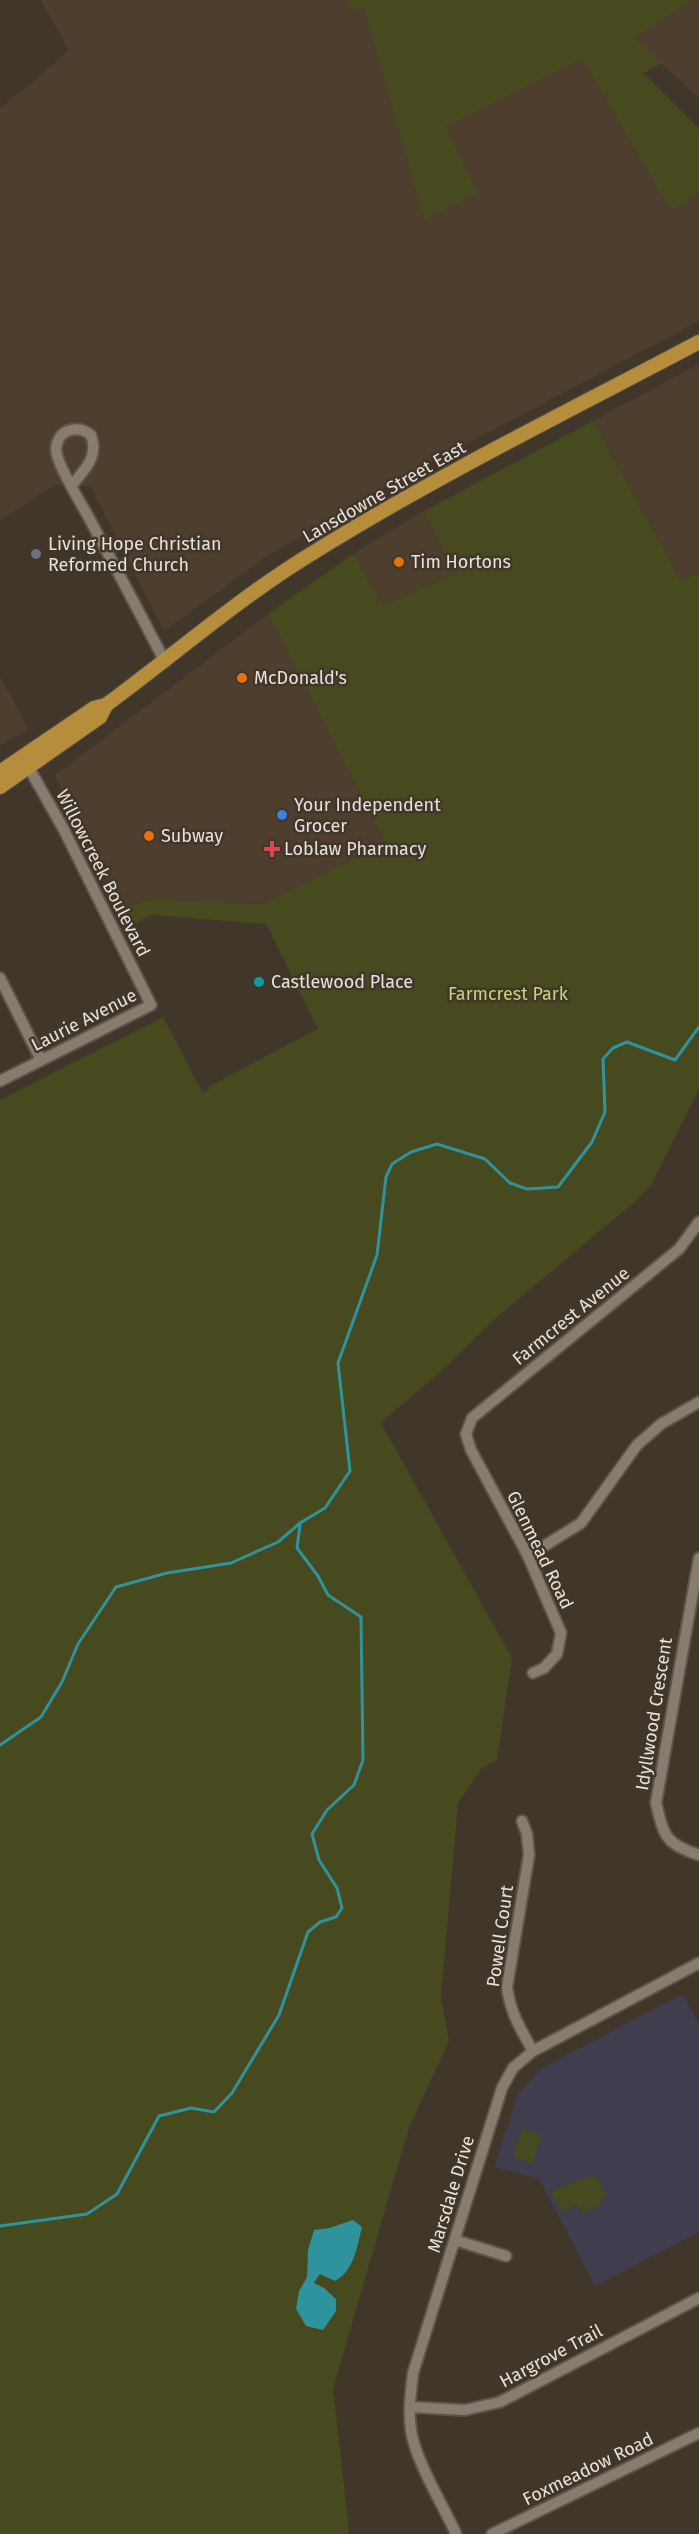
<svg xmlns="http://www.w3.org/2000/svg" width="699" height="2534" viewBox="0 0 699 2534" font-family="'Fira Sans',sans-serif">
	<rect width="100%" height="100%" fill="#40362a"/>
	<g fill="#4d3e2e">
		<polygon points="41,0 347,0 349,10 364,8 424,220 446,127 582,59 671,210 699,193 699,321 383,488 269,555 164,631 90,486 55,485 0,520 0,108 69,51"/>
		<polygon points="693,0 699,0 699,98 633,37"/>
		<polygon points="699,364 699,572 681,581 593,421"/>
		<polygon points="424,511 456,571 384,606 353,554"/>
		<polygon points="268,614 385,842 264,904 152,899 120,909 55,775"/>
		<polygon points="0,676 28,729 0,746"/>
	</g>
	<polygon fill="#403d4e" points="683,1994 699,2024 699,2232 595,2286 539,2179 494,2167 518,2094 542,2068"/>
	<g fill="#474a1e" fill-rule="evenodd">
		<polygon points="347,0 693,0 634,37 662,63 643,73 699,129 699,193 671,211 582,59 446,127 478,193 424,220 364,9 348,10"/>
		<path d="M593,421l88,160 18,-9v517l-48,96 -13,14 -141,118 -49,48 -67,58 131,235 -15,102 -15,8 -24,35 -17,194 8,44 -40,87 -76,261 16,140 -1,5h-348v-1434l163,-83 40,76 6,-3 -1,-3 110,-58 -52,-105 -114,-9 -23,11 -9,-17 32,-10 112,5 121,-62 -117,-228 85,-60 31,52 71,-34 -31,-61zM353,2220l-39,64 10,4 -25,3 8,-14 1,-27 21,-22z"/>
		<polygon points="522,2129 542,2135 532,2164 513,2157"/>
		<path d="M593,2175l8,8 4,10 -6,13 -16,7 -8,-10 -5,6 -8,3 -11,-20c13,-8 28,-11 42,-17z"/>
	</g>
	<path fill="#2e939d" d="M353,2220l9,7c-5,20 -8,44 -27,54l-15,-7 -6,9 10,5 12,11v12l-13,19 -17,-4 -10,-17 3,-18 8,-14 1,-27 6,-20 15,-2z"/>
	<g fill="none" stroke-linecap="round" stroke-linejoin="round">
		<g stroke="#2e939d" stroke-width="3">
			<polyline points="0,1745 41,1717 62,1682 78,1644 116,1587 167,1573 231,1563 278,1542 300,1523 325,1508 350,1471 338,1363 377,1255 386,1177 392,1164 411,1152 437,1144 485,1159 510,1183 527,1189 558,1187 592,1142 605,1112 603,1059 613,1048 627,1042 675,1060 699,1027"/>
			<polyline points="0,2226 87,2214 117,2194 159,2116 191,2108 214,2112 232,2093 279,2015 308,1932 320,1922 336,1917 342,1908 337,1888 319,1860 312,1834 327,1810 354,1785 363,1760 361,1617 328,1595 318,1576 297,1548 300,1525"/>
		</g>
		<defs>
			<g id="minor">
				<path d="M72,485c13,-16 27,-28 19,-50 -7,-5 -12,-7 -20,-5 -11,2 -17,14 -14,25 4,16 22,45 31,61 26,49 52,97 77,146"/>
				<polyline points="0,978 41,1060"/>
				<polyline points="0,1081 151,1005 64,830 25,761"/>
				<polyline points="528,1556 581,1523 637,1445 661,1424 699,1402"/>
				<path d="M699,1558l-43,245c8,33 9,41 43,52"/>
				<polyline points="533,1673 544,1668 557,1654 561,1633 528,1556 471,1450 466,1434 472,1418 679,1249 699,1222"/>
				<path d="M522,1821l5,13 2,21 -22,132c3,25 14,43 26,64"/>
				<polyline points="455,2240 506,2256"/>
				<polyline points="410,2407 465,2410 500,2402 699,2298"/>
				<path d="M456,2534c-13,-29 -41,-74 -45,-104 -3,-19 0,-38 2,-57l89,-285 11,-20 20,-17 166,-88"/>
				<polyline points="492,2534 699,2433"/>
			</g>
			<g id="major">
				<path d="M0,772l94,-64 12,-3c68,-50 133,-107 205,-151 125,-78 258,-143 388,-212"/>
				<polyline points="0,787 100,717 106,705"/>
			</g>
		</defs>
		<use href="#minor" stroke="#5d544b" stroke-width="14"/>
		<use href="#major" stroke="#5d544b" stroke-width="16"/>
		<use href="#minor" stroke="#887c6f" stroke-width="10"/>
		<use href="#major" stroke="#b68d3b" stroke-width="14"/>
	</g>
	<circle fill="#6b7280" stroke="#40362a" stroke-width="2" cx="36" cy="554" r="6"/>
	<g fill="#e8710a" stroke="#40362a" stroke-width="2">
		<circle cx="399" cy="562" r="6"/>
		<circle cx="242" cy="678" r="6"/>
		<circle cx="149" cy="836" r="6"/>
	</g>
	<circle fill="#3f7fe0" stroke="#40362a" stroke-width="2" cx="282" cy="815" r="6"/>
	<path fill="#e0444e" stroke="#40362a" stroke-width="2" d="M269 840h6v6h6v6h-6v6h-6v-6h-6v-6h6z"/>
	<circle fill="#0f9aa8" stroke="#40362a" stroke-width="2" cx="259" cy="982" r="6"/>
	<g text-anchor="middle" stroke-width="5" stroke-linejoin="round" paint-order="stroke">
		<g font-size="18" fill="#e8e1da" stroke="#40362a">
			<text transform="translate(384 492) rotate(-30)" y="6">Lansdowne Street East</text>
			<text transform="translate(103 873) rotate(63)" y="6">Willowcreek Boulevard</text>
			<text transform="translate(84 1020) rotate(-27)" y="6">Laurie Avenue</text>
			<text transform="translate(571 1316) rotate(-39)" y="6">Farmcrest Avenue</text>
			<text transform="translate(540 1550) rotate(64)" y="6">Glenmead Road</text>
			<text transform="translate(654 1714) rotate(-81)" y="6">Idyllwood Crescent</text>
			<text transform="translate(500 1936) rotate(-82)" y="6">Powell Court</text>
			<text transform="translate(451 2194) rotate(-73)" y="6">Marsdale Drive</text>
			<text transform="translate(551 2356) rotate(-28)" y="6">Hargrove Trail</text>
			<text transform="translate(588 2469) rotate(-26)" y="6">Foxmeadow Road</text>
		</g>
		<g font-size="18" fill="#e8e1da" stroke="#40362a" text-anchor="start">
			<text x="48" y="550">Living Hope Christian<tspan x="48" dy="21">Reformed Church</tspan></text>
			<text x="411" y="568">Tim Hortons</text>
			<text x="254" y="684">McDonald's</text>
			<text x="294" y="811">Your Independent<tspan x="294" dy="21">Grocer</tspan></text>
			<text x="161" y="842">Subway</text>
			<text x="284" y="855">Loblaw Pharmacy</text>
			<text x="271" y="988">Castlewood Place</text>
		</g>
		<g font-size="18" fill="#cad271" stroke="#40362a">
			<text x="508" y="1000">Farmcrest Park</text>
		</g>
	</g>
</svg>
